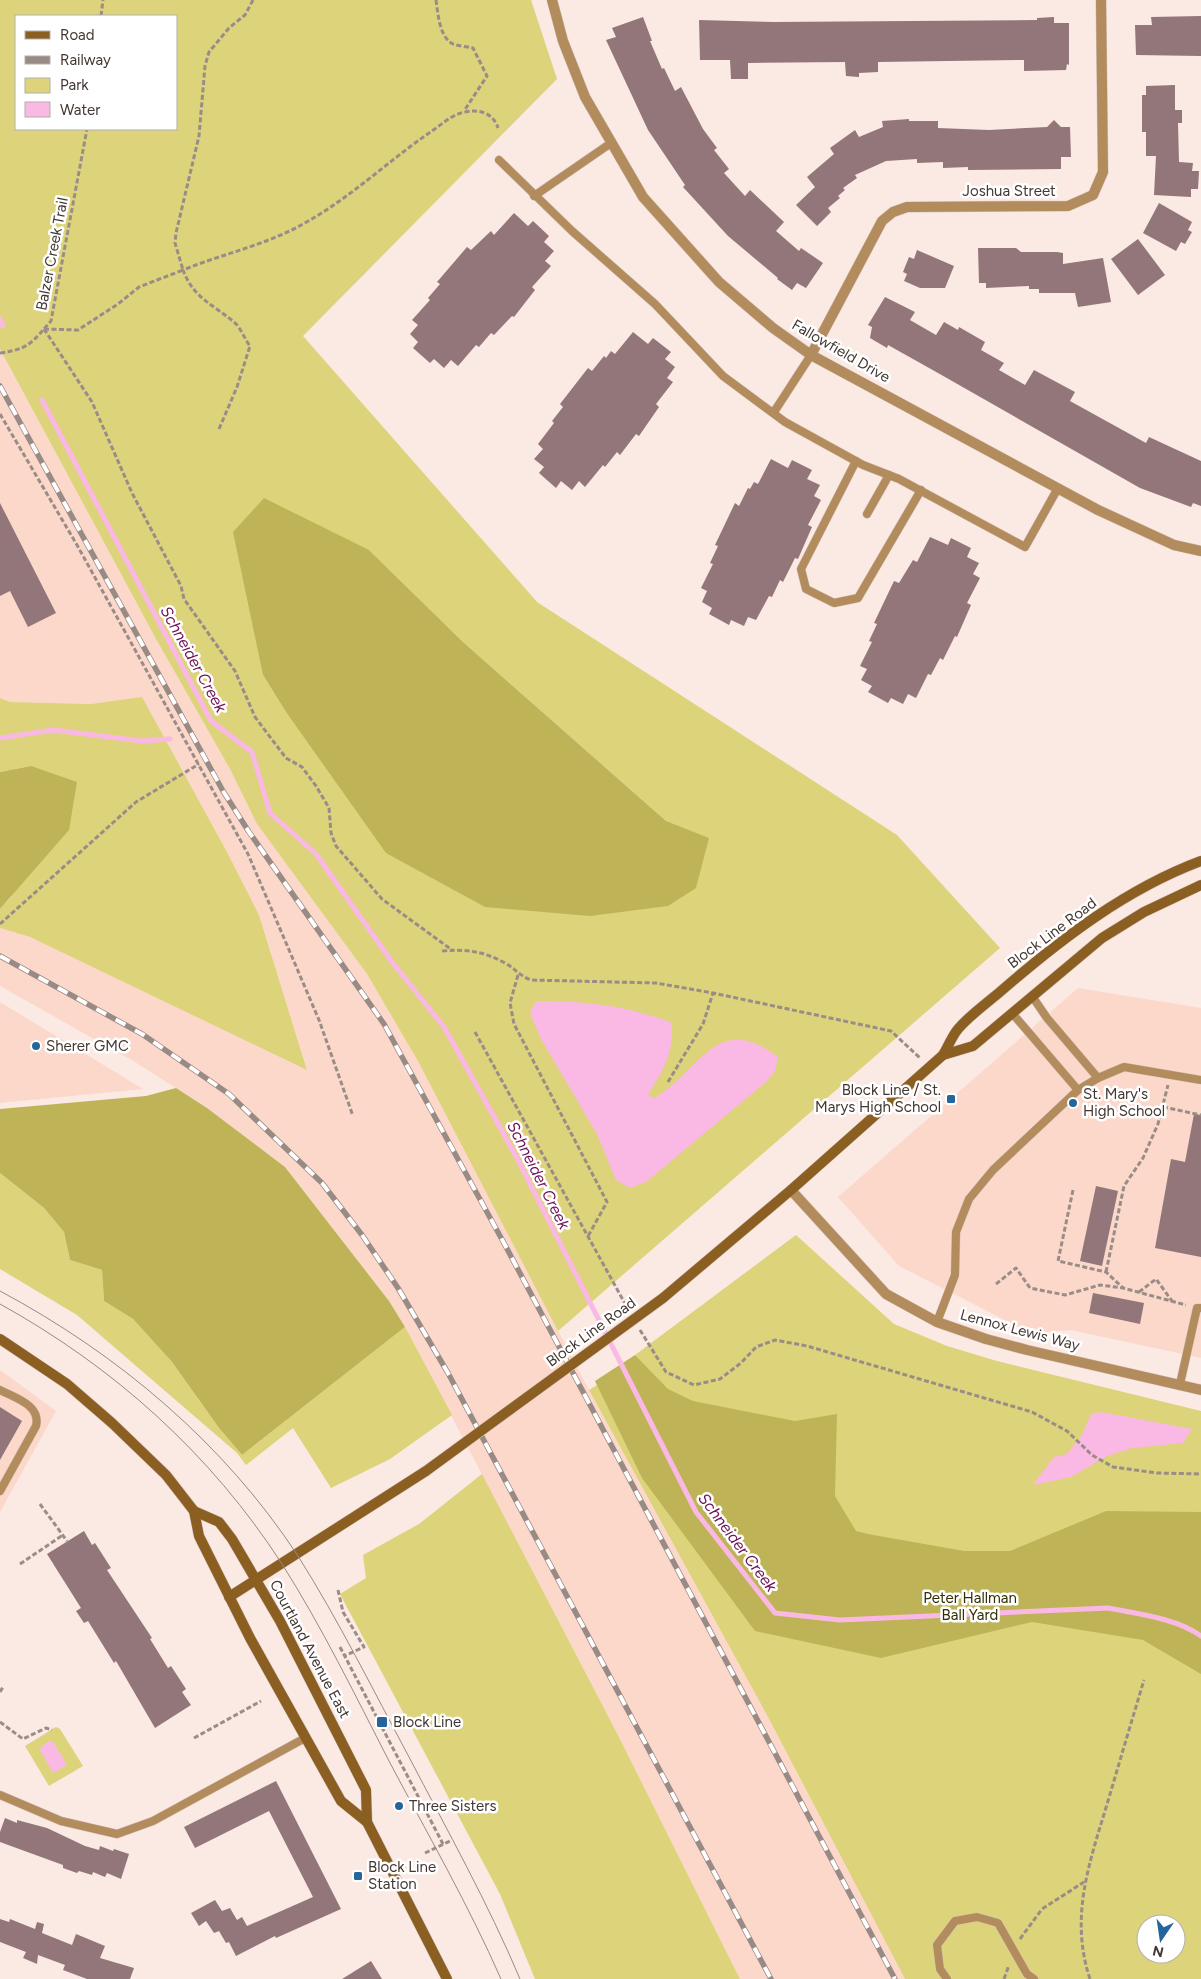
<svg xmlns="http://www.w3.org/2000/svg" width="1201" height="1979" viewBox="0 0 1201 1979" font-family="Figtree,sans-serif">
	<rect width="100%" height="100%" fill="#fbe9e3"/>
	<g fill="#fcd8ca">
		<polygon points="0,349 156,639 230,769 257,824 367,974 419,1063 589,1390 768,1717 905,1979 740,1979 620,1739 405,1327 389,1301 285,1167 207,1108 135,1062 0,986 0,928 30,937 307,1069 259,915 227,852 142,698 91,704 10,702 0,698"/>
		<polygon points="1078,988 1201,1008 1201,1358 1071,1330 1030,1333 899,1266 838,1197"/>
		<polygon points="0,1002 143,1089 0,1103"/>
		<polygon points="0,1370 56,1411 0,1512"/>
	</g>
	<g fill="#ddd37a" fill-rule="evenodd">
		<path d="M0,0h531l26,79 -254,257 234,266 360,233 103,113 -442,383 -139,-268 -52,-89 -110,-150 -27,-55 -74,-130 -156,-290zM16,16h160v113h-160zM369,550l94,92 203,179 -340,-55 -40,-54 -23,-37z"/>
		<polygon points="142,697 227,852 259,915 307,1070 30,937 0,928 0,909 12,896 31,766 0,772 0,698 10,702 91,704"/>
		<polygon points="0,1173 44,1208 64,1232 70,1260 102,1270 104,1301 133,1319 172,1362 219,1428 242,1455 405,1327 452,1415 390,1459 331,1488 293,1428 246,1465 237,1453 77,1315 0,1269"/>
		<path d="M796,1235l98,89 53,22 50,15 204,50v568h-296l-137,-262 -179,-327 49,-31 -3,-4zM1146,1924h30v30h-30z"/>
		<polygon points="482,1474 620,1739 740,1979 535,1979 500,1894 340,1594 366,1578 363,1555 419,1524"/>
		<polygon points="56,1727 60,1729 83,1766 49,1786 25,1746"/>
	</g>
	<g fill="#beb457">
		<polygon points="264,498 369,550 463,642 666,821 709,838 696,888 668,906 590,916 485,907 386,853 286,712 263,675 233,532"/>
		<polygon points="31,766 77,782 69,830 0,909 0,772"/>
		<polygon points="176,1088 207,1108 285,1167 389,1301 405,1327 242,1455 219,1428 172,1362 133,1319 104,1301 102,1270 70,1260 64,1232 44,1208 0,1173 0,1109 146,1096"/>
		<polygon points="635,1355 668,1389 693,1401 795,1421 837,1414 835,1496 856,1531 868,1534 964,1551 1010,1551 1106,1511 1201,1512 1201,1674 1143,1640 1032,1622 881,1658 755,1631 642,1478 595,1381"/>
	</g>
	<g fill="#fab9e4">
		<path d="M536,1001c44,-1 95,5 136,22 1,33 -8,45 -24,72l7,3c47,-30 62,-87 123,-41l-3,14 -8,10 -121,101 -16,6 -14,-8 -19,-46 -56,-95 -11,-26z"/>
		<polygon points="1101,1412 1192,1429 1183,1443 1132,1448 1107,1456 1071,1477 1033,1485 1054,1457 1067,1454 1082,1435 1091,1414"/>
		<polygon points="50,1741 53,1742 66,1763 65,1766 53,1773 40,1750 42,1746"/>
	</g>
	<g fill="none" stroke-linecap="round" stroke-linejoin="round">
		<g stroke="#fab9e4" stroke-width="5">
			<polyline points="0,319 3,326"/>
			<path d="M42,400l169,321 41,31 18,61 46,41 76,108 52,65 73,131 179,354 79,101 65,7 268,-12c30,6 68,10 93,28"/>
			<polyline points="0,738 53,730 142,741 170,739"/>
		</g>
	</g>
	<g fill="#92767a">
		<polygon points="1201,16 1201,56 1136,55 1135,25 1152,25 1151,17"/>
		<polygon points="643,17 652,41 650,41 662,69 664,68 675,91 681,87 703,129 717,148 714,150 729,169 724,173 745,196 750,190 784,222 776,231 799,251 801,248 823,263 806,288 797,283 792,290 777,279 778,278 728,236 683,187 685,185 648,130 606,40 616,37 612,28"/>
		<polygon points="1054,17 1054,23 1069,23 1069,65 1067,64 1066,70 1024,71 1024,60 878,62 878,72 859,73 859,77 846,76 845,62 748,63 748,79 731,79 730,60 700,60 699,20 774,22 1037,20 1037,18"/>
		<polygon points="1175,85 1175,110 1182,110 1182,123 1178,123 1179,162 1193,163 1192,171 1199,171 1198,189 1191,189 1191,197 1154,195 1156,156 1146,156 1146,132 1142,132 1142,95 1146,95 1146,86"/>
		<polygon points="909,119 909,121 938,121 938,128 989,130 1047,127 1054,120 1061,127 1070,127 1071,157 1061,157 1061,169 968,170 968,167 943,168 943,162 917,163 917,159 886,161 855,175 857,178 843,188 845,190 838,196 840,198 828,208 831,212 817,226 796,205 815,187 807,177 834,154 830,148 855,130 859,137 883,127 882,121"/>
		<polygon points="1159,203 1192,222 1188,230 1192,232 1185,244 1181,242 1176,251 1143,233"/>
		<polygon points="514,213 528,226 533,221 549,236 544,242 554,251 545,261 551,266 532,287 535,290 514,317 512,316 494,335 491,333 479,347 476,345 458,366 451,360 444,368 434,359 430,363 413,348 418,342 410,334 418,325 412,320 430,300 428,298 440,284 437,282 467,247 471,250 491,231 494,235"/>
		<polygon points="1138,239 1165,275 1138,295 1111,259"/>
		<polygon points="978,248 1016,248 1021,252 1057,252 1063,253 1063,264 1103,258 1111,302 1078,307 1075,293 1039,293 1039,289 1029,289 1029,286 986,288 986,283 979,283"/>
		<polygon points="917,250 954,266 945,288 920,288 904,281 907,274 903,272 909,257 914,259"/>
		<polygon points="885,297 915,312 910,320 936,335 944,322 958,330 959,327 985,342 981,350 1004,363 999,370 1025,385 1034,370 1075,392 1070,401 1146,443 1149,437 1201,461 1201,506 1193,503 1191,507 1140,488 938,373 888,345 887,348 870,338 872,327 868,325"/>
		<polygon points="633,332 648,344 653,338 671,352 665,359 675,367 667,378 673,382 656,404 659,407 639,436 636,434 620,455 617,452 605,467 603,465 585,487 579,481 572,490 561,481 556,488 539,473 544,467 534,459 543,449 538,444 554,423 552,421 563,407 560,404 588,368 592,371 604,356 606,358 611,351 615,354"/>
		<polygon points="771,459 788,468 792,460 812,470 807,479 820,485 814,496 821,500 808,525 812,527 798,559 795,558 783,582 780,580 772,597 769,596 756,620 748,617 744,626 731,620 729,625 709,614 712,608 702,602 707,591 701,588 713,564 710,563 718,546 715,545 735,503 739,506 748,488 750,489 754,482 758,484"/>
		<polygon points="0,503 56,613 28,627 10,591 0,596"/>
		<polygon points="930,537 948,545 951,538 971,548 967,557 979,563 973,574 980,578 967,603 971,605 957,637 955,636 943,660 940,658 931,675 928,674 916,698 908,694 903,704 891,698 888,703 868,692 872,686 861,680 867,669 860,666 872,642 869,641 877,624 874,623 894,581 899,583 913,560 917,562"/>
		<polygon points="1194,1114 1201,1115 1201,1257 1155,1248 1171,1159 1185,1162"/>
		<polygon points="1096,1186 1118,1191 1102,1266 1080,1261"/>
		<polygon points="1093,1293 1144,1303 1140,1324 1089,1313"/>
		<polygon points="0,1407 22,1421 0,1460"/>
		<polygon points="84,1531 92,1545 95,1543 111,1568 107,1570 152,1638 150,1639 168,1668 171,1666 186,1689 182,1692 191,1705 155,1728 116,1661 114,1663 88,1621 84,1623 76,1611 81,1608 47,1554"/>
		<polygon points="276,1781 341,1909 276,1938 275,1936 236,1956 229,1942 226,1943 219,1931 214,1933 206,1921 199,1926 191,1913 215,1900 222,1911 230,1908 237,1920 242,1917 247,1926 313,1897 269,1811 195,1848 184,1827"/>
		<polygon points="5,1818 17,1823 17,1820 47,1828 85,1846 99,1850 100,1846 113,1851 114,1849 129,1854 121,1879 107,1873 105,1877 93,1872 92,1875 79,1871 77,1873 63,1868 63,1865 0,1842 0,1832"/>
		<polygon points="0,1919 9,1922 10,1919 35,1929 37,1922 44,1924 42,1933 72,1945 76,1934 105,1946 100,1958 134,1968 130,1979 87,1979 63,1970 65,1965 38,1955 37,1964 23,1958 26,1952 0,1942"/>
		<polygon points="371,1961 382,1979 342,1979"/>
	</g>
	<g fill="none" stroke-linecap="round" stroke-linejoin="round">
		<defs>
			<g id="lane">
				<polyline points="499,160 572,231 655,304 723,376 785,422 863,465 899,479 1025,547 1058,488"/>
				<polyline points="534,196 611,143"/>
				<polyline points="774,412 811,355"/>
				<polyline points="856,461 801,569 806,589 834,603 858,598 921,490"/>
				<polyline points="867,514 889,475"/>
				<polyline points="1032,996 1047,1018 1098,1078"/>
				<polyline points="1012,1013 1078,1090"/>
				<polyline points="937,1322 955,1275 956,1232 969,1199 993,1170 1078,1090 1098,1078 1124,1067 1201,1080"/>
				<polyline points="1180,1384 1197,1308 1201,1308"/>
				<path d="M0,1390c15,8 41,15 36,36l-36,65"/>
				<polyline points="0,1795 61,1821 117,1834 153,1821 305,1738"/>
				<polyline points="947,1979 940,1969 937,1945 955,1921 977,1917 998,1923 1027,1974 1034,1979"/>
			</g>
			<g id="street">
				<polyline points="552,0 563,41 585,97 643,197 719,282 773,328 811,355 1098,510 1174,545 1201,551"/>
				<polyline points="811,355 882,221 893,212 907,207 1068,206 1093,195 1103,172 1101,0"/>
				<polyline points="791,1190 886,1294 937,1322 986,1339 1027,1350 1201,1390"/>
			</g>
			<g id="secondary">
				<polyline points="943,1055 973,1046 1102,938 1144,912 1201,885"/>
				<path d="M663,1298l128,-108 152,-135c5,-8 9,-19 15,-26 12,-14 29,-26 43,-38 60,-52 125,-102 200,-130"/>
				<polyline points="0,1339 67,1384 112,1423 166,1475 194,1511 199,1536 250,1638 341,1801 367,1822 447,1979"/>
				<polyline points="194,1511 219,1522 232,1539 280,1621 366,1790 367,1822"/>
				<polyline points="229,1597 426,1471"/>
			</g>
		</defs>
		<use href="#lane" stroke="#d6c5c0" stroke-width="9"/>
		<use href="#street" stroke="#d6c5c0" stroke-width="11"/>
		<use href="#secondary" stroke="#d6c5c0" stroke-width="11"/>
		<g stroke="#9a8c86" stroke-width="3" stroke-dasharray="5 2.5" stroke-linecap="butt">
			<path d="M436,0c2,13 3,37 17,44 6,2 14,3 20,4l14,28 -23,35"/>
			<polyline points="101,16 103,0"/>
			<polyline points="44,329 92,402 132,493 181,586 184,599 235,671 255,717 286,758 302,767 316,786 329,808 331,833 336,846 382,899 452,950"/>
			<polyline points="44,329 78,330 118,304 139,287 183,270 175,243 176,233 199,136 205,66 209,52 229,28 245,15 253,0"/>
			<path d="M0,353c30,-4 32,-11 51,-32l36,-192"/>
			<polyline points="0,414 77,545 248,854 319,1020 353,1116"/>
			<path d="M219,429l18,-42 13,-41c-5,-6 -9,-18 -15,-23 -22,-19 -41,-24 -52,-53 39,-16 83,-25 120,-46 46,-25 84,-62 126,-91 11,-7 23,-19 36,-21 15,-3 28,1 33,16"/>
			<polyline points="0,924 136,802 199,764"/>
			<path d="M442,951c24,-2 41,0 63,12 11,6 13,12 26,17l125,3 57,10 178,38 29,27"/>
			<polyline points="518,975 510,1003 514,1024 607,1202 587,1238"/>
			<polyline points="475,1032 628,1309"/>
			<polyline points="668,1082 703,1024 713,993"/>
			<polyline points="1163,1107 1201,1115"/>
			<polyline points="1073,1190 1058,1261 1106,1272 1123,1288"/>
			<polyline points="1106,1272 1124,1186 1143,1158 1158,1124 1168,1085"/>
			<polyline points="996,1284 1016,1268 1030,1288 1065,1295 1100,1285 1123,1288 1186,1305"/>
			<polyline points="1139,1292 1156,1279 1172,1301"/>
			<polyline points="640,1330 666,1372 694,1385 720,1379 741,1363 756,1347 775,1340 807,1346 1032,1412 1067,1431 1092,1455 1113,1467 1157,1473 1201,1474"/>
			<polyline points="40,1504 67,1541"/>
			<polyline points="20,1564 63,1535"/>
			<polyline points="338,1590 343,1612 364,1647 344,1656"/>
			<polyline points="340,1647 443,1844"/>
			<polyline points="0,1692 3,1687"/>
			<polyline points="0,1722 23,1739 46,1728 52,1730"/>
			<polyline points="194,1738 261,1701"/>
			<polyline points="425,1853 452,1840"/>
			<polyline points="1020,1939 1042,1909 1084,1882"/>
			<polyline points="1004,1979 1009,1965"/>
			<path d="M1090,1979c-21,-63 0,-118 18,-178 12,-41 24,-81 36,-121"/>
		</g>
		<use href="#lane" stroke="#b28c5c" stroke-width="8"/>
		<use href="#street" stroke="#b28c5c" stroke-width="10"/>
		<use href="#secondary" stroke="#8b5f21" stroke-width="10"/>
		<g stroke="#988a85" stroke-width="1">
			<path d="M0,1291c118,63 224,152 298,265 41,65 75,134 111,201 38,73 79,146 111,222"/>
			<path d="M0,1304c114,63 211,150 282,260 40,63 73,131 107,197 38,72 79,143 112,218"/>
		</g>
		<defs>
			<g id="rail">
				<polyline points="0,386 223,791 249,832 384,1024 505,1245 895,1979"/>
				<polyline points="0,956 142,1034 229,1094 322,1183 362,1235 398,1288 448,1373 771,1979"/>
			</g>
		</defs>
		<use href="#rail" stroke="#988a85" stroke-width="5.5"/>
		<use href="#rail" stroke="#fff" stroke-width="4" stroke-dasharray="11" stroke-linecap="butt"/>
		<defs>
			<polyline id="secondary-bridge" points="426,1471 663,1298"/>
		</defs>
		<use href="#secondary-bridge" stroke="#d6c5c0" stroke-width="11" stroke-linecap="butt"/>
		<use href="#secondary-bridge" stroke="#8b5f21" stroke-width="10"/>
	</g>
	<g fill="#24659b" stroke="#fff" stroke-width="2">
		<circle cx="36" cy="1046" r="5"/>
		<rect x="946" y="1094" width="10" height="10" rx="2.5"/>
		<circle cx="1073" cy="1103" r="5"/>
		<rect x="376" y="1716" width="12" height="12" rx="2.5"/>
		<circle cx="399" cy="1806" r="5"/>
		<rect x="353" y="1871" width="10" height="10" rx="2.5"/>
	</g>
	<g text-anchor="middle" stroke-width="5" stroke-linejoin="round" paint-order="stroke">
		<g font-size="15" fill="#423732" stroke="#fff">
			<text x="1009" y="196">Joshua Street</text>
			<text transform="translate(52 254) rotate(-79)" y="5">Balzer Creek Trail</text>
			<text transform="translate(841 351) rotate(30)" y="5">Fallowfield Drive</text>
			<text transform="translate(1052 933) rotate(-37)" y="5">Block Line Road</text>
			<text transform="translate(1020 1330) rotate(15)" y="5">Lennox Lewis Way</text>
			<text transform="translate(591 1332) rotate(-36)" y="5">Block Line Road</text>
			<text transform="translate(310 1649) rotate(62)" y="5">Courtland Avenue East</text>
		</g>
		<g font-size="15" fill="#423732" stroke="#fff" text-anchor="start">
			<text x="46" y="1051">Sherer GMC</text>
			<text x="941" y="1095" text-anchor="end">Block Line / St.<tspan x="941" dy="17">Marys High School</tspan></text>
			<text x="1083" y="1099">St. Mary's<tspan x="1083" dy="17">High School</tspan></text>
			<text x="393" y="1727">Block Line</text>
			<text x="409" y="1811">Three Sisters</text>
			<text x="368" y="1872">Block Line<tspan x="368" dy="17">Station</tspan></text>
		</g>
		<g font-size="15" fill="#332e04" stroke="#fff">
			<text x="970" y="1603">Peter Hallman<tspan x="970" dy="17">Ball Yard</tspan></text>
		</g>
		<g font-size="16" font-style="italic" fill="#6e1158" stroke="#fff">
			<text transform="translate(194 659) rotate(61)" y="6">Schneider Creek</text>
			<text transform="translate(539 1175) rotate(63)" y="6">Schneider Creek</text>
			<text transform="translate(738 1542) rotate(53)" y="6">Schneider Creek</text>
		</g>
	</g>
	<rect x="15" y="15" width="162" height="115" fill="#ffffff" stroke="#b3afad"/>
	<rect x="25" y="31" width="25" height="8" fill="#8b5f21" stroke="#b3afad"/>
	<text x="60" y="40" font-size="15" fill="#423732">Road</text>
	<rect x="25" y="56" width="25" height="8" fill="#988a85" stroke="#b3afad"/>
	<text x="60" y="65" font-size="15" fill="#423732">Railway</text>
	<rect x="25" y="78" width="25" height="15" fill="#ddd37a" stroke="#b3afad"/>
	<text x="60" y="90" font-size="15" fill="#423732">Park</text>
	<rect x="25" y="102" width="25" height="15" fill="#fab9e4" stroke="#b3afad"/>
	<text x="60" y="115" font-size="15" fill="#423732">Water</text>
	<g transform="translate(1161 1939) rotate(193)"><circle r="24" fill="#ffffff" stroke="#b3afad"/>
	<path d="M0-4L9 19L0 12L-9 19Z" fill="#24659b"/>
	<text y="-8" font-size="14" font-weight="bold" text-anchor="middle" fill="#423732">N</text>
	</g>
</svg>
